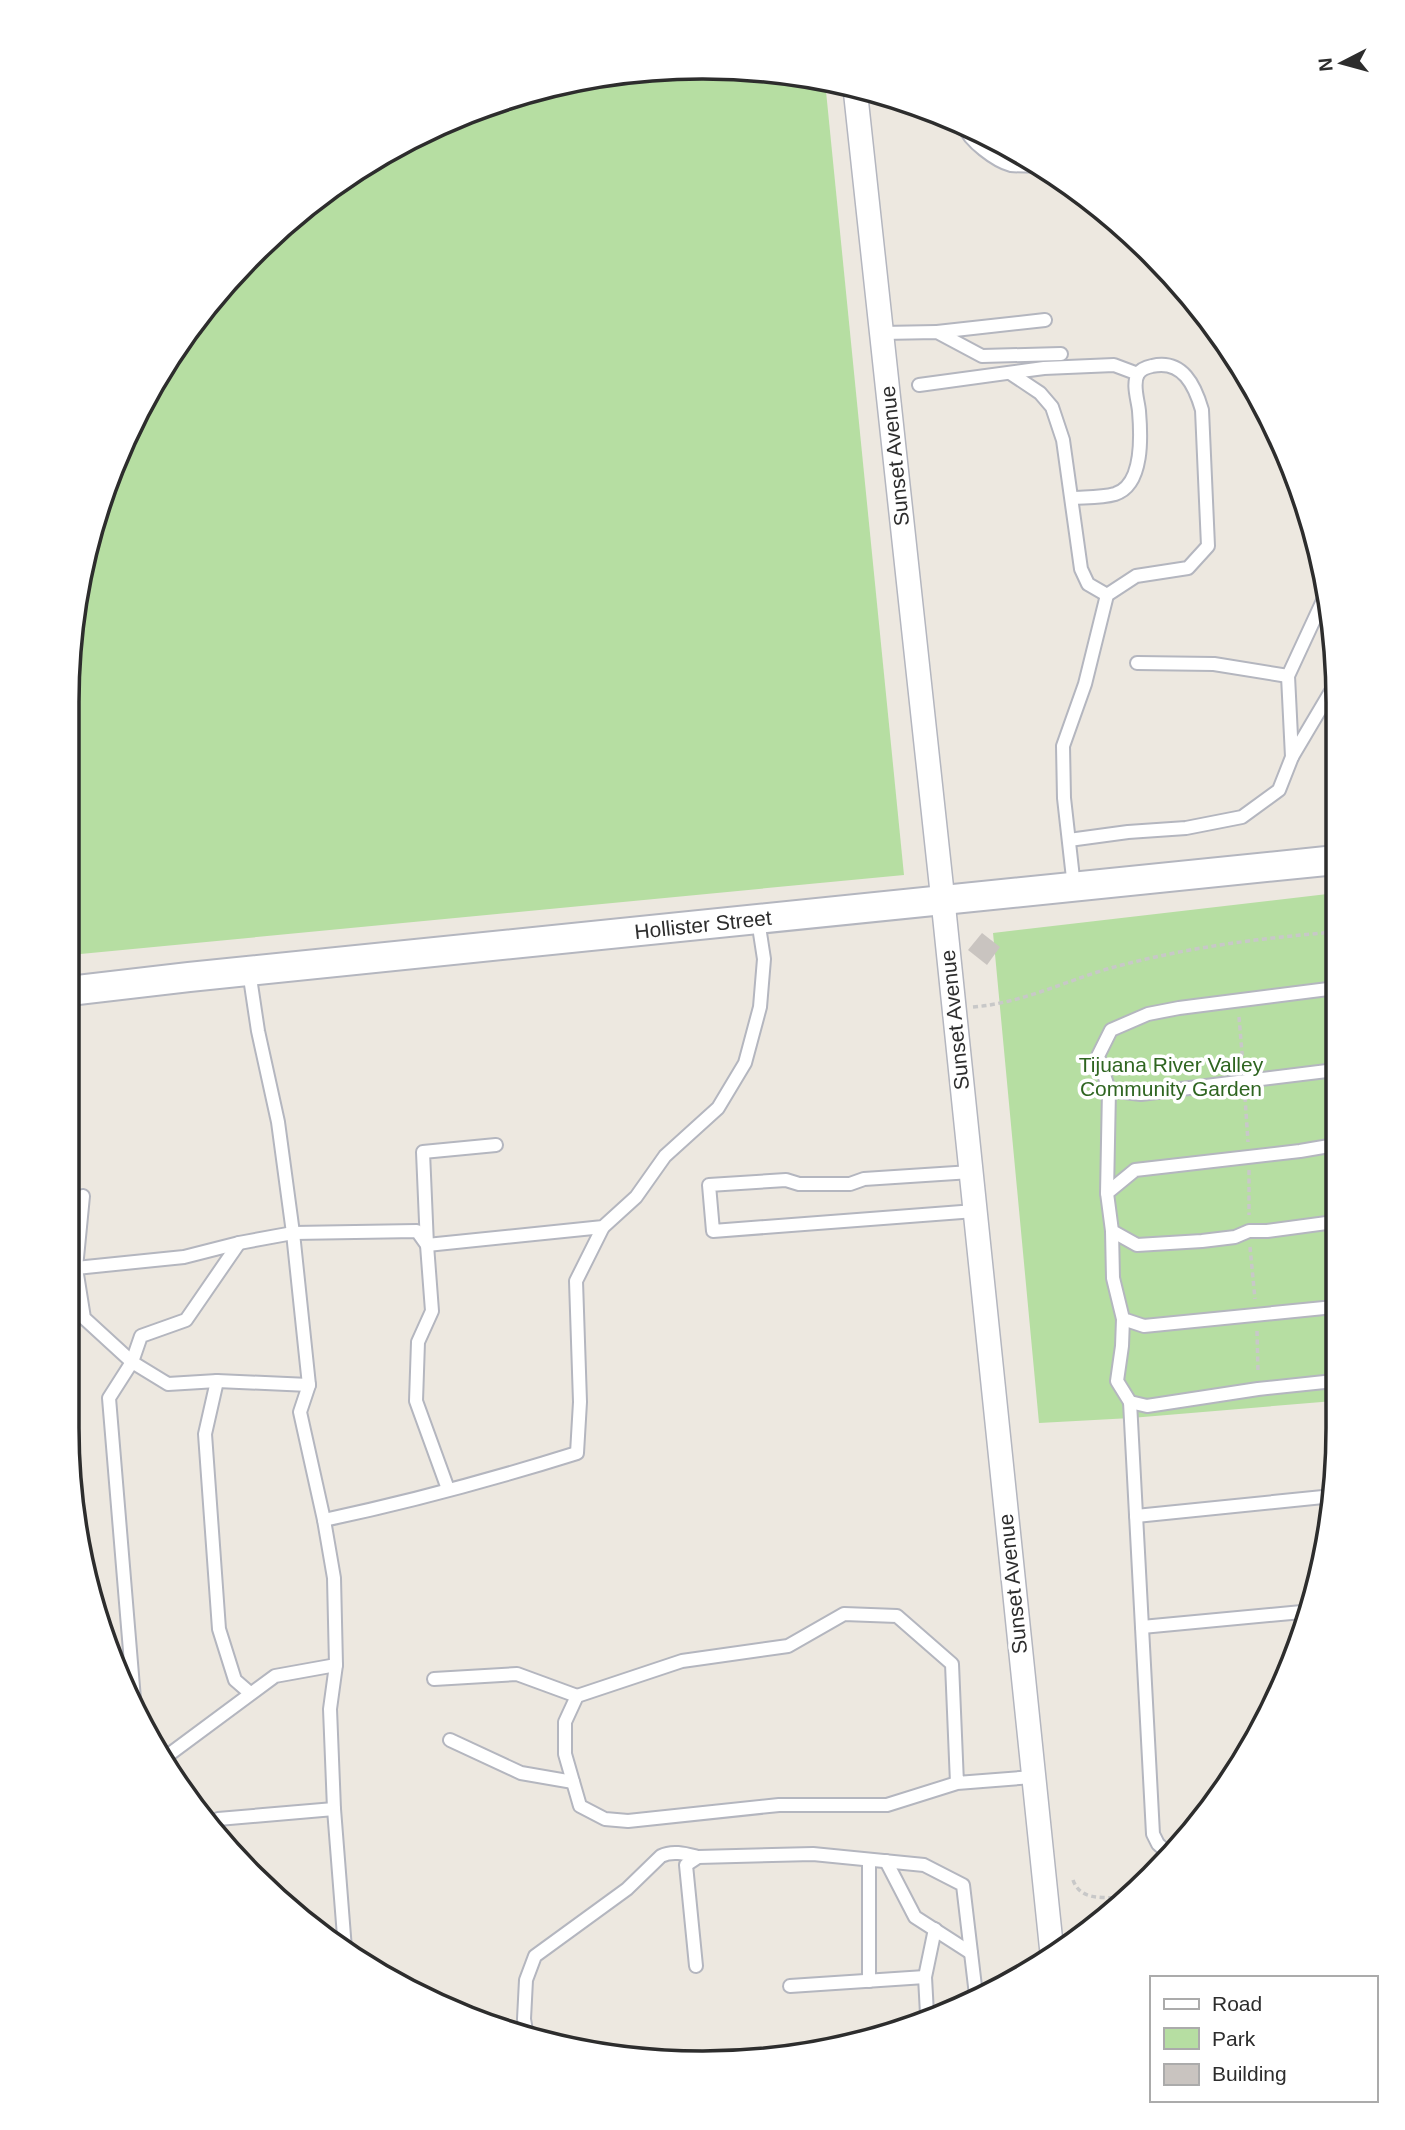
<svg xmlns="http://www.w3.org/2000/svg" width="1405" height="2130" viewBox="0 0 1405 2130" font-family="Helvetica,sans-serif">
	<rect width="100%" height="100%" fill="#ede8e0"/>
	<g fill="#b6dea2">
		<polygon points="661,68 786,72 825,81 904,875 70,955 72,619 132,422 225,283 316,198 422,132 538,88"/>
		<polygon points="1336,893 1334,1401 1131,1418 1039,1423 993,933"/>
	</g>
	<polygon fill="#c9c4c0" points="982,933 1000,947 987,965 968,950"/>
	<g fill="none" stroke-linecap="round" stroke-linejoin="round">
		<defs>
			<g id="service">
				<path d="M964,126c5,15 32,35 47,39 9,1 20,0 29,1"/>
				<polyline points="937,332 1045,320"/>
				<polyline points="882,333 937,332 982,356 1061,354"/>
				<polyline points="1010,373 1040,393 1052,407 1063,440 1081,569 1088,584 1107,595"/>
				<polyline points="919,385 1044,368 1114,365 1138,374"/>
				<path d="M1072,498c13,-1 29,0 43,-4 29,-9 26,-59 24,-83 -1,-11 -7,-27 -1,-37 3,-5 9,-7 14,-8 31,-7 43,20 50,44l6,136 -20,22 -52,8 -29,19 -22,89 -22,62 1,52 10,89"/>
				<polyline points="1137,663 1214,664 1288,676"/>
				<polyline points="1292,757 1337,681"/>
				<polyline points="1069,840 1128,832 1186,828 1242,817 1279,790 1292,757 1288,676 1326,594"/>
				<polyline points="249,971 258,1031 278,1122 293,1233 309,1385 300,1412 324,1520 334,1578 336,1665 330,1709 334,1809 345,1949"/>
				<polyline points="1335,1070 1141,1094 1109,1090 1098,1056 1111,1030 1148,1014 1179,1008 1336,988"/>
				<polyline points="971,1172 864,1179 850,1184 799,1184 786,1180 709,1185 713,1231 975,1211"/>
				<polyline points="1107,1193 1109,1090"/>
				<polyline points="83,1196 76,1268 84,1318 132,1362 168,1384 217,1381 309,1385"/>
				<polyline points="1334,1222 1267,1231 1249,1231 1235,1237 1202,1241 1137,1245 1112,1231 1107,1193 1135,1170 1300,1151 1335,1145"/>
				<polyline points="1112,1231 1113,1278 1123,1319 1144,1326 1334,1307"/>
				<polyline points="76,1268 184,1257 239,1243 293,1233 417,1231 427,1245 603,1227 636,1197 665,1156 718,1108 745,1063 760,1007 764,959 758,920"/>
				<polyline points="1123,1319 1122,1346 1117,1381 1130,1402 1147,1406 1258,1389 1334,1381"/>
				<polyline points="217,1381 205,1434 219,1629 235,1680 250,1693"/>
				<polyline points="1130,1402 1153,1834 1158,1844 1167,1852 1175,1852"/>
				<polyline points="448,1489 416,1401 418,1342 432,1311 427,1245 423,1152 496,1145"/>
				<polyline points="1136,1516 1333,1496"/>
				<path d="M324,1520c85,-18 170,-41 253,-67l3,-51 -4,-121 27,-54"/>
				<polyline points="1142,1627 1302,1612"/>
				<polyline points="434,1679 517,1674 577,1696"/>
				<polyline points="134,1699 109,1398 132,1362 141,1336 186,1320 239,1243"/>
				<polyline points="450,1740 521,1773 573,1782"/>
				<polyline points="163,1759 275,1676 336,1665"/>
				<polyline points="957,1783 887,1805 779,1805 628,1821 605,1819 580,1806 565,1754 565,1722 577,1696 682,1661 788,1646 844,1614 897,1616 952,1664 957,1783 1033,1777"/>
				<polyline points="214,1824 218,1819 334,1809"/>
				<polyline points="886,1861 915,1917 971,1953"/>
				<polyline points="696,1966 686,1865 698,1857 813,1854 924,1865 963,1885 976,1995"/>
				<polyline points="869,1981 869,1860"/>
				<polyline points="790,1986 925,1977"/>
				<polyline points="927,2014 925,1977 935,1929"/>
				<path d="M526,2031l-2,-12 2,-39 9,-24 92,-67 34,-33c12,-6 25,-2 37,1"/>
			</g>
			<polyline id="minor" points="855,88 943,901 1052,1953"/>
			<polyline id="tertiary" points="69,991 189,977 1336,860"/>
		</defs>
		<use href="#service" stroke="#b4b6bf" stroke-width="16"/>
		<use href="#minor" stroke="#b4b6bf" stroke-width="26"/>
		<use href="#tertiary" stroke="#b4b6bf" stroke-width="32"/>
		<g stroke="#c8c8c8" stroke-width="3.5" stroke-dasharray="5 3.5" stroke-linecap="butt">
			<path d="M973,1007c48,-4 88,-24 134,-38 75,-21 152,-31 229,-37"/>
			<polyline points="1239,1017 1243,1065"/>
			<polyline points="1245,1097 1248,1142"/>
			<polyline points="1249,1170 1249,1215"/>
			<polyline points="1250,1247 1255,1299"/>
			<polyline points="1257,1331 1258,1372"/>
			<path d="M1073,1880c7,20 27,17 45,18"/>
		</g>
		<use href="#service" stroke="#fff" stroke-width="12"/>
		<use href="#minor" stroke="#fff" stroke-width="23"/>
		<use href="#tertiary" stroke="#fff" stroke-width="28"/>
	</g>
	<g text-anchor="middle" stroke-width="7" stroke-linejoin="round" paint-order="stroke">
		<g font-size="21" fill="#2d2d2d" stroke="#fff">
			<text transform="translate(895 456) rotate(-96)" y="7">Sunset Avenue</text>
			<text transform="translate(703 925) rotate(-6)" y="7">Hollister Street</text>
			<text transform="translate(955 1020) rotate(-96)" y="7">Sunset Avenue</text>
			<text transform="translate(1013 1584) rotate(-96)" y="7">Sunset Avenue</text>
		</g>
		<g font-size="21" fill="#2f6521" stroke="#fff">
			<text x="1171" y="1072">Tijuana River Valley<tspan x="1171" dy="24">Community Garden</tspan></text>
		</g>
	</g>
	<path d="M0 0H1405V2130H0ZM702 79H703A623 623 0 0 1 1326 702V1428A623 623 0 0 1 703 2051H702A623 623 0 0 1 79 1428V702A623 623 0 0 1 702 79Z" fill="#fff" fill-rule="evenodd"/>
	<path fill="none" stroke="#2d2d2d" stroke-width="3.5" d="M702 79H703A623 623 0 0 1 1326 702V1428A623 623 0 0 1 703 2051H702A623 623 0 0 1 79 1428V702A623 623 0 0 1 702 79Z"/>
	<rect x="1150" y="1976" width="228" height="126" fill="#ffffff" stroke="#ababab" stroke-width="2"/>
	<rect x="1164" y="1999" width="35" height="10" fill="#ffffff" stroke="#ababab" stroke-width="2"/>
	<text x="1212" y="2011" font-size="21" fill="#2d2d2d">Road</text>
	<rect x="1164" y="2028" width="35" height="21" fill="#b6dea2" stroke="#ababab" stroke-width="2"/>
	<text x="1212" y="2046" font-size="21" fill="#2d2d2d">Park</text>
	<rect x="1164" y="2064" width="35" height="21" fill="#c9c4c0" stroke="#ababab" stroke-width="2"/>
	<text x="1212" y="2081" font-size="21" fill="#2d2d2d">Building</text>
	<g transform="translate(1342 63) rotate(264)" stroke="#ffffff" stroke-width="5" paint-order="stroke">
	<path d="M0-5L12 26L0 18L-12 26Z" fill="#2d2d2d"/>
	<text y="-10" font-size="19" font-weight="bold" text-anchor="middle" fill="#2d2d2d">N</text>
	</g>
</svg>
